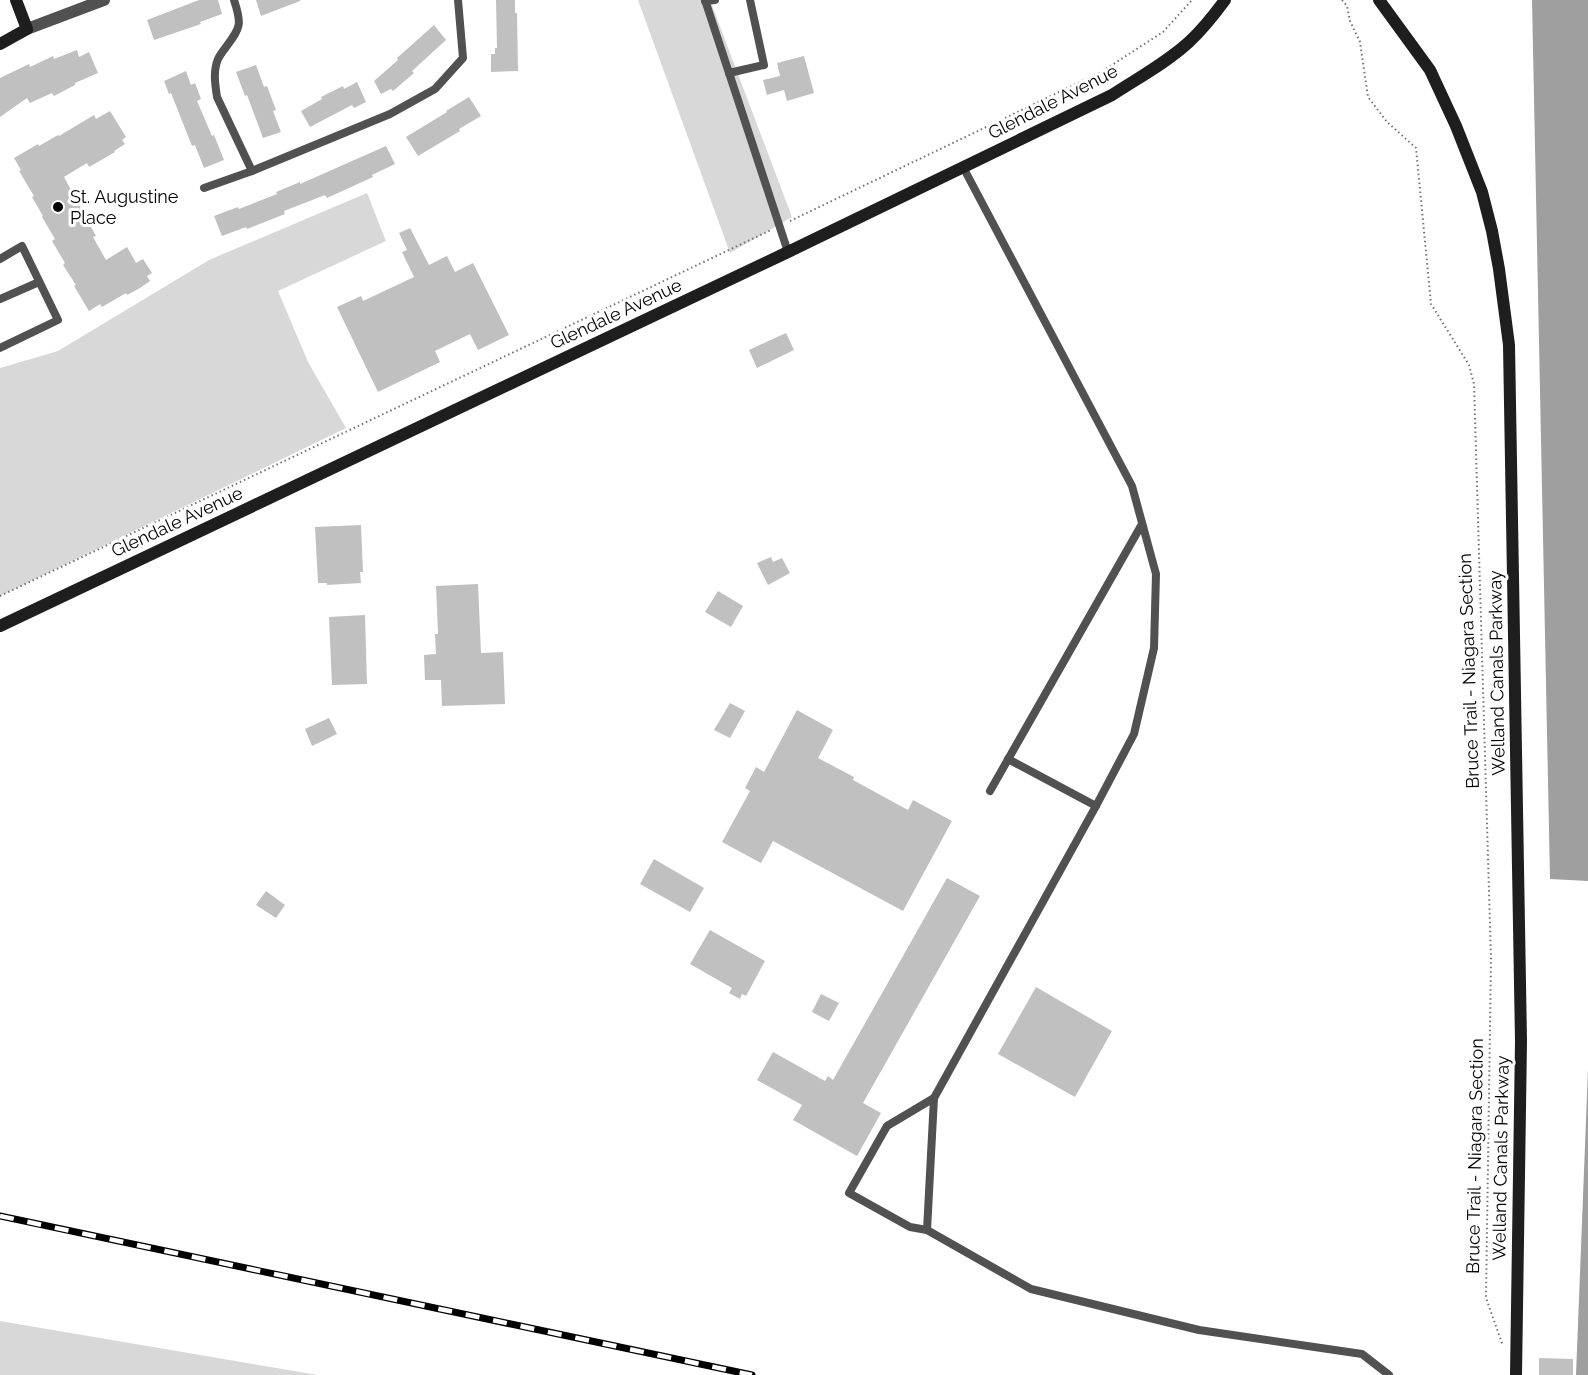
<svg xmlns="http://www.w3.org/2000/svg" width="1588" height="1375" viewBox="0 0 1588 1375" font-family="Raleway,sans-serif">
	<rect width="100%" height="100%" fill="#fff"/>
	<g fill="#d8d8d8">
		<polygon points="638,0 710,0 792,217 730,253"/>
		<polygon points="367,193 386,241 278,291 308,362 346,428 0,596 0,368 58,351 209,260"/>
		<polygon points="0,1321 318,1375 0,1375"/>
	</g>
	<g fill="#9f9f9f">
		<polygon points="1532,0 1588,0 1588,881 1550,879"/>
		<polygon points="1588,1069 1588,1375 1576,1375"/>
	</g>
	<g fill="#c0c0c0">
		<polygon points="199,0 218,0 222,14 200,22 201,24 154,40 147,20"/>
		<polygon points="256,0 300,0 300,1 261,16"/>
		<polygon points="496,0 515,0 515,13 517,13 518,71 491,72 491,54 495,54 495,48 497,48"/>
		<polygon points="434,25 446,40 412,71 414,73 393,91 391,89 381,94 374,81 398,60 397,58"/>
		<polygon points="77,50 79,57 89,52 98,73 75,83 75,85 54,96 52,93 30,103 27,98 0,117 0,78 29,64 30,67 53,56 54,59"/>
		<polygon points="804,56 814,93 787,101 784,90 767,95 763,80 780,76 777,63"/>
		<polygon points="256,65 264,87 267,86 276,110 273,111 281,132 263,138 247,95 245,96 236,72"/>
		<polygon points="186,71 191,85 195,83 201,99 197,101 212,136 214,135 224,160 204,168 195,145 192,146 171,93 169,94 164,81"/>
		<polygon points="357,82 366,102 354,108 352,105 310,127 301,111 322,99 321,97 343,86 344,89"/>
		<polygon points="469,97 481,116 459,129 460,131 418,156 406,137 447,112 446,111"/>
		<polygon points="110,111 126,137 122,140 125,144 114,151 115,152 89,167 87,163 64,177 96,236 93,237 106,260 127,247 136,263 143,259 152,273 147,276 150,281 140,288 127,295 126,293 102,307 100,304 89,311 74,286 76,285 63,265 65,263 52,241 55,239 42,217 43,216 32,197 34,196 19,171 21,170 14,158 38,144 39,146 58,135 59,136 94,115 96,119"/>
		<polygon points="386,146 395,164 372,175 373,177 327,198 325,195 284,211 285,214 247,229 246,227 222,236 214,216 238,207 239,209 277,194 276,192 300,182 300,184"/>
		<polygon points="410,228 429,265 447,256 455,272 473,263 509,335 478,350 470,334 435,351 440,362 378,392 337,307 361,296 363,301 414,277 402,252 407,250 399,233"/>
		<polygon points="786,333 794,350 757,368 749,350"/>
		<polygon points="361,525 363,572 360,572 361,583 327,585 327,583 318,583 315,527"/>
		<polygon points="771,557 773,562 782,558 790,573 768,585 757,563"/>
		<polygon points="478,584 481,653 503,652 505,704 442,706 441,680 425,680 424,655 436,654 435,634 438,634 436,586"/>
		<polygon points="718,591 743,606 731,627 705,612"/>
		<polygon points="365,615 367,684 332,685 329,617"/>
		<polygon points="730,703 745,711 730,738 714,730"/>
		<polygon points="797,710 833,730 818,758 854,777 853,780 908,810 913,800 952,821 903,911 773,841 761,863 722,842 750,791 745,788 756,767 764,772"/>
		<polygon points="329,718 337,734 312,746 305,729"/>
		<polygon points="654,859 704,888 690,912 640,884"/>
		<polygon points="947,878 980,896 863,1103 881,1113 857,1156 793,1120 802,1105 757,1080 773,1052 825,1081 828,1076 833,1080"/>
		<polygon points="266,891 285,905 276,918 256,905"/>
		<polygon points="710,930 765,961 746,996 742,994 740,999 729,993 732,988 690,964"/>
		<polygon points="1036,987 1112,1031 1075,1097 998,1054"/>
		<polygon points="821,994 839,1003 829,1021 812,1012"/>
		<polygon points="1539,1358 1573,1359 1573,1375 1539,1375"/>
	</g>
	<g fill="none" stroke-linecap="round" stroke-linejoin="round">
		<g stroke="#737373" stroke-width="2" stroke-dasharray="1.5 3" stroke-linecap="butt">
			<polyline points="1342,0 1347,6 1350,21 1360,42 1368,97 1387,122 1416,148 1431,304 1469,365 1474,384 1491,959 1486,1298 1503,1346"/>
			<polyline points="790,221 1101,72 1163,32 1192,0"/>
			<polyline points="0,596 771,230"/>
		</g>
		<g stroke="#515151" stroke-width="8">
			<path d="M234,0c8,24 7,27 -8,47 -3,4 -6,8 -8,12 -5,12 -3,25 -1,38l35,74"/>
			<polyline points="705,0 788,252"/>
			<polyline points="705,1 715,0"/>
			<polyline points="729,73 764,65 750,0"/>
			<polyline points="963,167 1132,486 1156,574 1154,648 1134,734 1096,806 934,1098 927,1230 1031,1289 1199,1330 1362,1354 1389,1375"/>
			<polyline points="204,188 252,171 390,114 435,89 463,58 458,0"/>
			<polyline points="0,259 22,246 58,320 0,348"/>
			<polyline points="0,299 39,282"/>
			<polyline points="1008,759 1096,806"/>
			<polyline points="990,791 1142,524"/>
			<polyline points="927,1230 910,1227 849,1193 887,1126 934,1098"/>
		</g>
		<polyline stroke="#515151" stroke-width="12" points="27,29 104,0"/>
		<g stroke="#1e1e1e" stroke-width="12">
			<polyline points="1379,0 1430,70 1456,126 1482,192 1492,231 1499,269 1509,345 1521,1041 1516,1375"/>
			<polyline points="0,44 27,29 16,0"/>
			<path d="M0,626l788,-374 324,-157c26,-17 54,-32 77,-53 13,-12 25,-27 36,-42"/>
		</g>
		<defs>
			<polyline id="rail" points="0,1216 752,1375"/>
		</defs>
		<use href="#rail" stroke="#000" stroke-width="7"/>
		<use href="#rail" stroke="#fff" stroke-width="4.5" stroke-dasharray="14" stroke-linecap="butt"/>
	</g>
	<circle fill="#000" stroke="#fff" stroke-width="2" cx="58" cy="207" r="6"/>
	<g text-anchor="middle" stroke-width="6" stroke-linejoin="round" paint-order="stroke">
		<g font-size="18" fill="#000" stroke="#fff">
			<text transform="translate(1053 102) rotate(-27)" y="6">Glendale Avenue</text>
			<text transform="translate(616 314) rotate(-25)" y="6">Glendale Avenue</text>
			<text transform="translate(177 522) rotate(-25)" y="6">Glendale Avenue</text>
			<text transform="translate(1469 671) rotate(-92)" y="6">Bruce Trail - Niagara Section</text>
			<text transform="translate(1497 673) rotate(-91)" y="6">Welland Canals Parkway</text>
			<text transform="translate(1475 1156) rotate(-89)" y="6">Bruce Trail - Niagara Section</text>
			<text transform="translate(1501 1158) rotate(-89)" y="6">Welland Canals Parkway</text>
		</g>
		<g font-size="18" fill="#000" stroke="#fff" text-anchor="start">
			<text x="70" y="203">St. Augustine<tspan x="70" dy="21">Place</tspan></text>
		</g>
	</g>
</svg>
